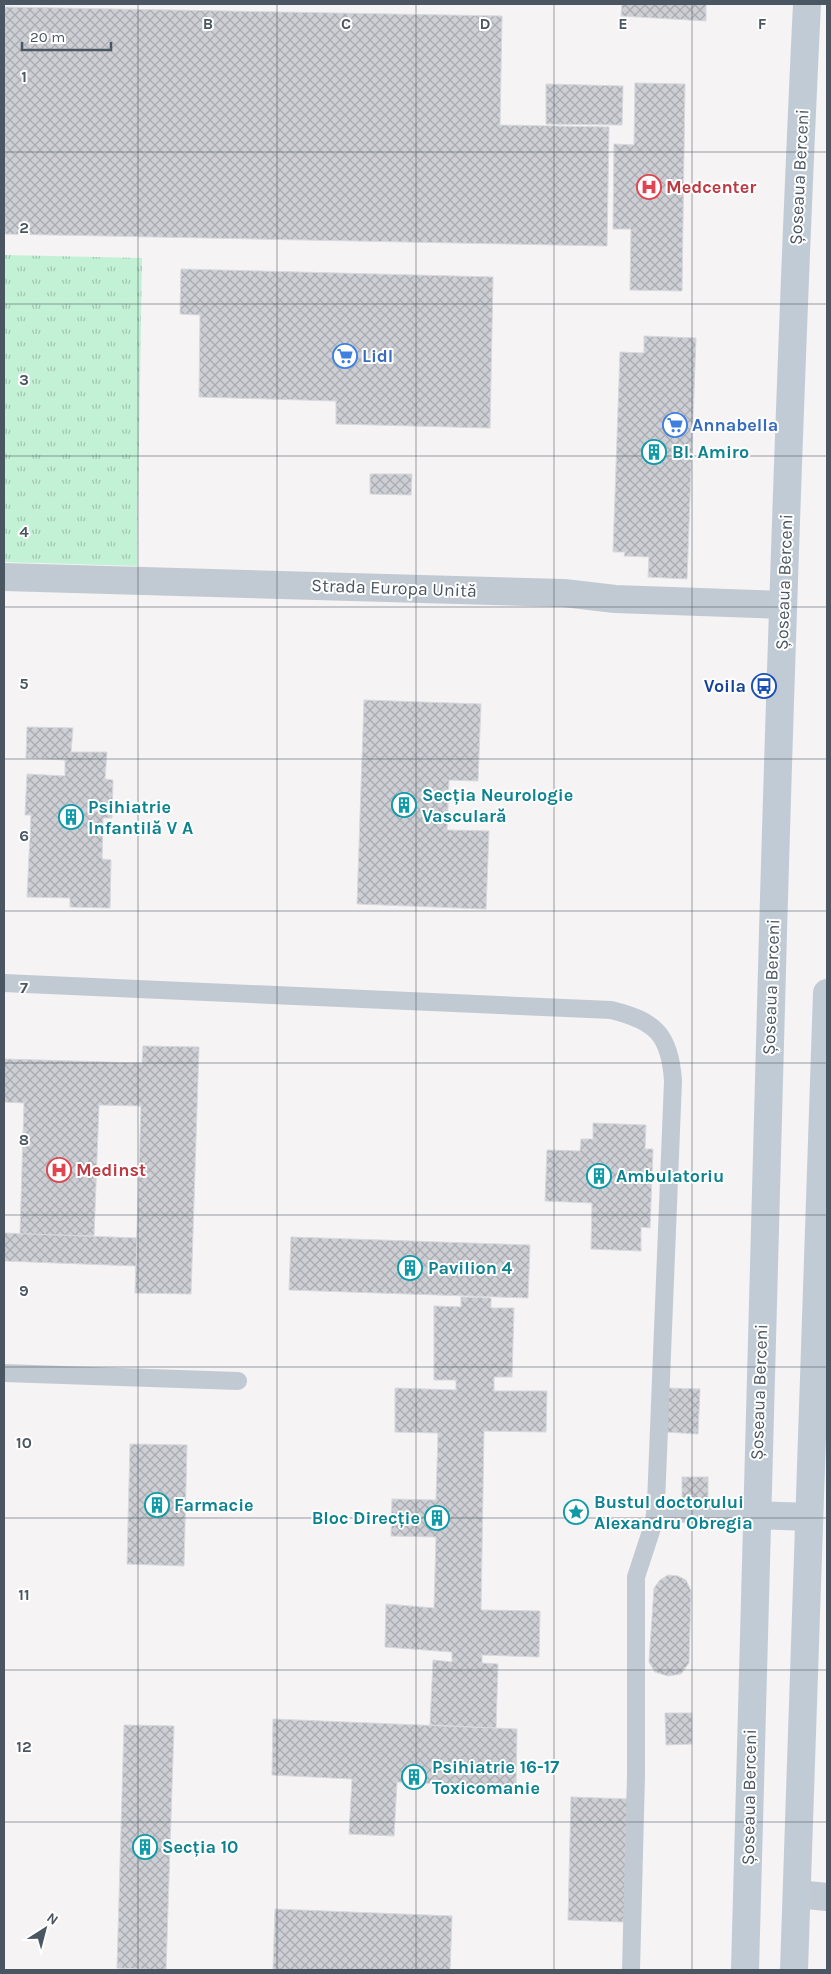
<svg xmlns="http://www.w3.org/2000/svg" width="831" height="1974" viewBox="0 0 831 1974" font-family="Karla,sans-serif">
	<defs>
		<pattern id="grass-tufts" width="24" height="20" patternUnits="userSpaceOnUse" patternTransform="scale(1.25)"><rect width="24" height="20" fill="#c3f1d5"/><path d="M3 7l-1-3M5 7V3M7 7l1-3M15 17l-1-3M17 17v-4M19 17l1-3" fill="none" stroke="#a0c6b0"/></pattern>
		<pattern id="building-cross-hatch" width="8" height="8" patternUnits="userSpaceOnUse" patternTransform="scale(1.25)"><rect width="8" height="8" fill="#cdcfd5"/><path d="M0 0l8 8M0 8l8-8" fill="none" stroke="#a8abb0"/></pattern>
	</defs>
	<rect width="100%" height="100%" fill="#f5f3f3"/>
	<polygon fill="url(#grass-tufts)" points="4,255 142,258 137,566 4,562"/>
	<g fill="url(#building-cross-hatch)" stroke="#d7d9de">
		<polygon points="622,4 706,4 706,21 621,16"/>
		<polygon points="4,7 502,16 500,125 609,127 607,246 4,234"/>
		<polygon points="635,83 685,84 682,291 630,290 631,229 613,229 614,144 634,145"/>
		<polygon points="546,84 623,86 622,125 546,124"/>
		<polygon points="181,269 493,277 490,428 336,424 336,401 199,397 200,315 180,314"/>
		<polygon points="644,336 696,338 687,579 648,577 649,557 624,556 625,552 613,552 620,352 644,353"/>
		<polygon points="370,474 412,474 411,495 370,494"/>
		<polygon points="364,700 481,704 478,781 449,780 447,830 489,831 486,909 357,904"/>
		<polygon points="27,727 73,728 71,752 107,752 105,779 113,780 112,818 103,818 102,859 111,860 110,908 70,907 70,898 27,897 31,815 25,815 27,774 65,776 65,760 26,758"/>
		<polygon points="143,1046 199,1047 191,1294 135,1293 141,1106 99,1105 94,1236 20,1234 24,1103 4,1102 4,1059 142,1063"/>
		<polygon points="593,1123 646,1125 645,1149 653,1149 650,1228 641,1227 641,1251 591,1249 592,1203 545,1201 547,1150 580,1151 581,1139 593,1139"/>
		<polygon points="4,1233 137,1238 136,1266 4,1261"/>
		<polygon points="291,1237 530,1245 528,1298 289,1290"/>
		<polygon points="461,1297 491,1298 491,1308 514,1308 512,1377 494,1377 494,1391 547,1391 546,1432 484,1431 481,1610 540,1611 539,1657 482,1655 482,1663 498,1664 496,1728 430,1725 433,1660 452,1662 452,1652 385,1647 386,1604 434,1608 436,1537 391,1536 392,1499 436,1500 438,1433 395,1432 395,1388 456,1390 456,1380 434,1380 434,1306 461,1307"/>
		<polygon points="668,1388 700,1389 698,1434 666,1432"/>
		<polygon points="130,1444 187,1445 184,1566 127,1564"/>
		<rect x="682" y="1477" width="26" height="32"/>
		<polygon points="668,1575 678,1576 686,1580 691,1591 689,1663 681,1674 668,1676 655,1672 649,1662 654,1588 660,1580"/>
		<polygon points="665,1713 692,1713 692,1744 666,1745"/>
		<polygon points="273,1719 517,1729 516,1787 397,1782 394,1836 349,1834 352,1779 272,1775"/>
		<polygon points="124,1725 174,1726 166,1970 117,1968"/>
		<polygon points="571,1797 628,1799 624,1922 568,1920"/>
		<polygon points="275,1909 452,1916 450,1970 273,1970"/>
	</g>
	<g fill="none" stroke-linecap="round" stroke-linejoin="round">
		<g stroke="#c1cad2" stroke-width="18">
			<path d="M4,983l607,27c45,11 59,25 62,71l-17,422 -2,19 -18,55v198l-5,195"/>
			<polyline points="4,1373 238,1381"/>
			<polyline points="655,1513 756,1515"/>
		</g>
		<polyline stroke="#c1cad2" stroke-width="28" points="797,1894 827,1897"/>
		<polyline stroke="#c1cad2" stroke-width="28" points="4,577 564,593 615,599 783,605"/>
		<g stroke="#c1cbd6" stroke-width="28">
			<polyline points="756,1515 809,1517"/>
			<path d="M745,1970c8,-346 18,-692 28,-1038 9,-309 19,-619 34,-928"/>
			<polyline points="794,1970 827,993"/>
		</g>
	</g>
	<path fill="none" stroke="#4a5661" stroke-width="1" stroke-opacity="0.55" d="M138,4v1966M277,4v1966M416,4v1966M554,4v1966M692,4v1966M4,152h823M4,304h823M4,456h823M4,607h823M4,759h823M4,911h823M4,1063h823M4,1215h823M4,1367h823M4,1518h823M4,1670h823M4,1822h823"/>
	<defs>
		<symbol id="hospital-ring" viewBox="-11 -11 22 22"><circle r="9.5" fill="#fff" stroke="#e0444e" stroke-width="1.5"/><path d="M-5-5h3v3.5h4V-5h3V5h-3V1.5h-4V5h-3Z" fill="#e0444e"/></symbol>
		<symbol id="supermarket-ring" viewBox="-11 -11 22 22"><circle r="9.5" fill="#fff" stroke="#3f7fe0" stroke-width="1.5"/><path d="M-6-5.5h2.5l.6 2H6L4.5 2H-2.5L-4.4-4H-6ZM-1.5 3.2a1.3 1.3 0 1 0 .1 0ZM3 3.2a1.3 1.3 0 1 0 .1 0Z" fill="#3f7fe0"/></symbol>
		<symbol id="building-ring" viewBox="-11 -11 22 22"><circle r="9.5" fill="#fff" stroke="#0f9aa8" stroke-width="1.5"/><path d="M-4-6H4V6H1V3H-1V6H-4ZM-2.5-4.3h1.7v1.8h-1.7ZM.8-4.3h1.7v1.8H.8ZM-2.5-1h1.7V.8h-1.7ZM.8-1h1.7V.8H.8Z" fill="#0f9aa8"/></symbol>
		<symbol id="bus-ring" viewBox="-11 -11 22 22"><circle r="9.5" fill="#fff" stroke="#1a4fb4" stroke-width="1.5"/><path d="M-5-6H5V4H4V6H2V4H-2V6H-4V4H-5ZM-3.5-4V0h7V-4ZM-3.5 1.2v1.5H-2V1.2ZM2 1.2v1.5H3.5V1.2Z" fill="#1a4fb4"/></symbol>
		<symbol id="sight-ring" viewBox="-11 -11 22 22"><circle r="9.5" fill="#fff" stroke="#0f9aa8" stroke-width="1.5"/><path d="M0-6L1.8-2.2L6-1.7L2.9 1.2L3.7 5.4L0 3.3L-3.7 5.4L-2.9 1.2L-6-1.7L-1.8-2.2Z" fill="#0f9aa8"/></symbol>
	</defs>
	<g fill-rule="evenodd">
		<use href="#hospital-ring" x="635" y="173" width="28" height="28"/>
		<use href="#supermarket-ring" x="331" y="342" width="28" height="28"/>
		<use href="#supermarket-ring" x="661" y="411" width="28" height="28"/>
		<use href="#building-ring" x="640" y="438" width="28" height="28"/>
		<use href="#bus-ring" x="750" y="672" width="28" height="28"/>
		<use href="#building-ring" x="390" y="791" width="28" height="28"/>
		<use href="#building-ring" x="57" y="803" width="28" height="28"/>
		<use href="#hospital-ring" x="45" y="1156" width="28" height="28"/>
		<use href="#building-ring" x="585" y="1162" width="28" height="28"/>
		<use href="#building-ring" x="396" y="1254" width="28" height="28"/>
		<use href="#building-ring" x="143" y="1491" width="28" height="28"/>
		<use href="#sight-ring" x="562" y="1498" width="28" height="28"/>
		<use href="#building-ring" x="423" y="1504" width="28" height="28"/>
		<use href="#building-ring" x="400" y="1763" width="28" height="28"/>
		<use href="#building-ring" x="131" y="1833" width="28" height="28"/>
	</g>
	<g text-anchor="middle" stroke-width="4" stroke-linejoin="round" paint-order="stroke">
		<g font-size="18" fill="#4a5661" stroke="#fff">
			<text transform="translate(799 177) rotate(-87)" y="6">Șoseaua Berceni</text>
			<text transform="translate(784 582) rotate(-88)" y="6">Șoseaua Berceni</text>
			<text transform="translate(394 588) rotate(2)" y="6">Strada Europa Unită</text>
			<text transform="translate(771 987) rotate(-88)" y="6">Șoseaua Berceni</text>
			<text transform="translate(759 1392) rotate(-88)" y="6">Șoseaua Berceni</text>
			<text transform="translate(749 1797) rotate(-89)" y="6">Șoseaua Berceni</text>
		</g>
		<g font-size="18" font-weight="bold" fill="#be3a42" stroke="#fff" text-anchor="start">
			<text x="666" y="193">Medcenter</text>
			<text x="76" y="1176">Medinst</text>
		</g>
		<g font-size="18" font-weight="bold" fill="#366cbe" stroke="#fff" text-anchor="start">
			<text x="362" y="362">Lidl</text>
			<text x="692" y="431">Annabella</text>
		</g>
		<g font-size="18" font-weight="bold" fill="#0d838f" stroke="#fff" text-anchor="start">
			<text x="672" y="458">Bl. Amiro</text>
			<text x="422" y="801">Secția Neurologie<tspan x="422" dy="21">Vasculară</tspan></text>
			<text x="88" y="813">Psihiatrie<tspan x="88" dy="21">Infantilă V A</tspan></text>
			<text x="616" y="1182">Ambulatoriu</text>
			<text x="428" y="1274">Pavilion 4</text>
			<text x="594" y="1508">Bustul doctorului<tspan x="594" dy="21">Alexandru Obregia</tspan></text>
			<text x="174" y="1511">Farmacie</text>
			<text x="420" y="1524" text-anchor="end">Bloc Direcție</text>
			<text x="432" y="1773">Psihiatrie 16-17<tspan x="432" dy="21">Toxicomanie</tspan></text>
			<text x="162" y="1853">Secția 10</text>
		</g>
		<g font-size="18" font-weight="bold" fill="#164399" stroke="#fff" text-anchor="end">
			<text x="746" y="692">Voila</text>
		</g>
	</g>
	<g font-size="16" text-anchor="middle" font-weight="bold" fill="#4a5661" stroke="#fff" stroke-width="4" stroke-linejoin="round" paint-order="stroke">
		<text x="208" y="29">B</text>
		<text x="346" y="29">C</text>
		<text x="485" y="29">D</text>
		<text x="623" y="29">E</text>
		<text x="762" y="29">F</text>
		<text x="24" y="82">1</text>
		<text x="24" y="233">2</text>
		<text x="24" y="385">3</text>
		<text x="24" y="537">4</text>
		<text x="24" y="689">5</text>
		<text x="24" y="841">6</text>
		<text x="24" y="993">7</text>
		<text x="24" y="1145">8</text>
		<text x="24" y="1296">9</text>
		<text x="24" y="1448">10</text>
		<text x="24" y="1600">11</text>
		<text x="24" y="1752">12</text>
	</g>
	<rect width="831" height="1974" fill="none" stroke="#4a5661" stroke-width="10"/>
	<g transform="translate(45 1929) rotate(36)" stroke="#ffffff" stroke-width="4" paint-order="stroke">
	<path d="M0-4L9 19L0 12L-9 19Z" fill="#4a5661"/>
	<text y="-8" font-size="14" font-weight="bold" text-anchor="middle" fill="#4a5661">N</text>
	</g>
	<path d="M22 42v8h89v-8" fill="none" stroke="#4a5661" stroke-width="2.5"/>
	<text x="30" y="42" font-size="15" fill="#4a5661" stroke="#ffffff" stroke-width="4" paint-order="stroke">20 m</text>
</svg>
